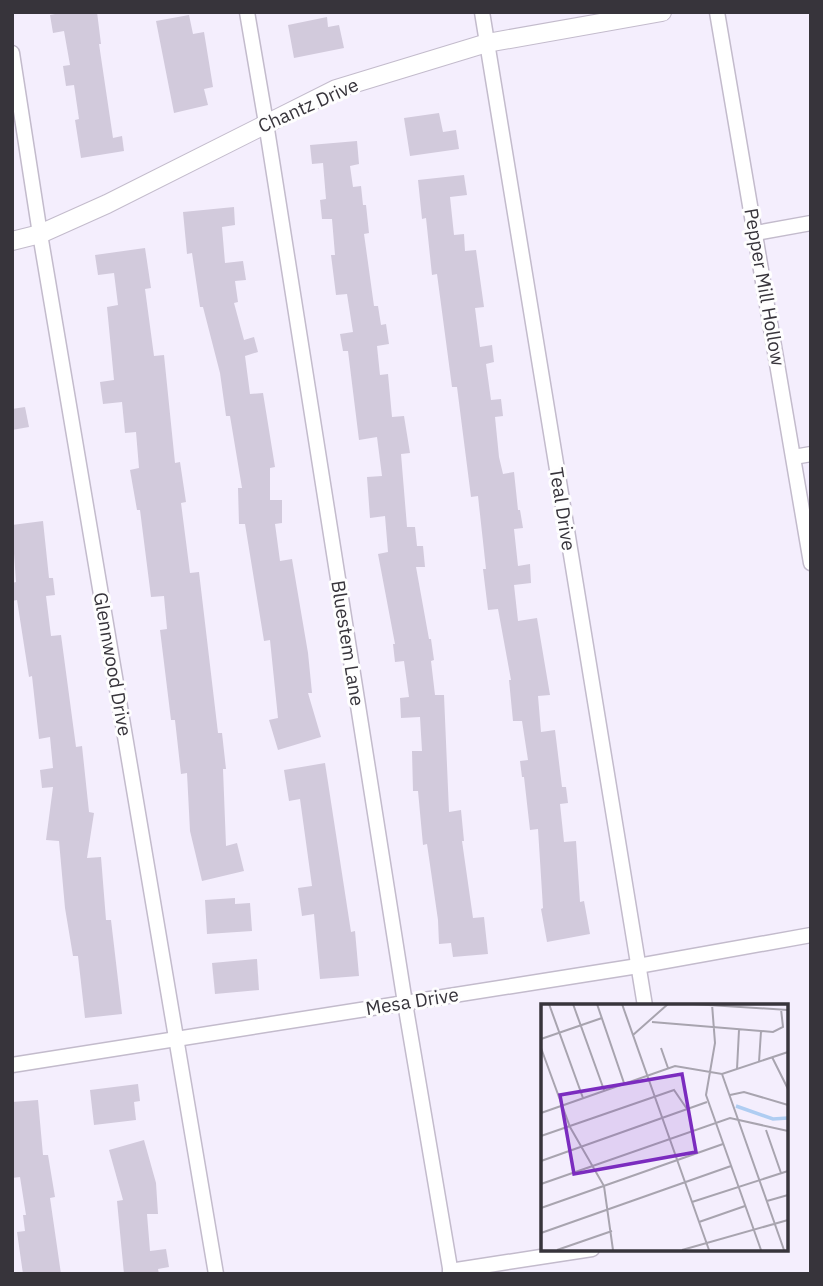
<svg xmlns="http://www.w3.org/2000/svg" width="823" height="1286" viewBox="0 0 823 1286" font-family="'IBM Plex Sans',sans-serif">
	<rect width="100%" height="100%" fill="#f4eefd"/>
	<g fill="#d2cadc">
		<polygon points="65,12 97,12 101,44 99,44 113,138 122,136 124,151 81,158 75,120 79,119 74,85 66,86 63,66 70,65 64,31 53,33 50,15"/>
		<polygon points="189,15 193,34 204,32 213,87 204,89 208,105 174,113 156,21"/>
		<polygon points="327,17 328,27 339,25 344,48 294,58 288,25"/>
		<polygon points="439,113 443,132 456,130 459,149 410,156 404,118"/>
		<polygon points="357,141 359,164 350,166 353,187 361,186 363,205 366,205 369,233 364,234 374,306 378,306 381,325 386,324 389,344 377,346 380,375 388,374 392,417 404,416 410,453 401,454 407,527 415,527 417,546 423,546 425,567 416,567 429,639 431,639 434,660 431,661 435,695 444,695 449,812 461,810 464,841 462,841 473,918 484,917 488,954 453,957 451,943 439,944 438,920 427,844 423,845 418,791 413,791 412,751 422,751 420,717 401,718 400,698 409,697 404,661 395,662 393,644 395,644 378,554 388,552 385,516 370,518 367,477 382,476 377,437 359,440 348,351 343,351 340,334 353,332 347,294 336,295 331,255 335,255 332,219 322,219 320,200 326,199 323,163 312,164 310,145"/>
		<polygon points="464,175 467,195 450,197 454,235 464,234 465,251 476,250 484,307 475,308 480,347 492,345 494,362 486,364 491,400 501,399 503,416 495,417 499,457 503,474 514,472 518,510 520,510 523,528 514,529 518,566 530,564 531,583 514,585 518,621 537,618 550,695 538,696 541,732 555,730 562,787 566,787 568,803 560,804 564,842 576,841 580,902 584,901 590,934 547,942 541,909 543,908 538,829 530,830 524,777 522,777 520,761 528,760 522,721 513,721 509,680 511,680 498,609 488,610 483,569 486,569 478,496 471,497 457,387 452,387 437,274 432,275 426,218 422,219 418,180"/>
		<polygon points="234,207 235,225 222,227 225,263 243,261 246,280 235,281 238,302 234,303 244,340 254,337 258,352 245,356 250,394 263,393 275,467 270,468 270,500 282,500 282,523 275,524 280,561 292,559 308,653 312,693 308,693 321,737 278,750 269,720 278,718 270,640 264,641 245,524 239,524 238,488 242,488 230,416 226,416 220,373 203,307 200,307 192,253 187,254 183,212"/>
		<polygon points="145,248 151,288 145,289 154,356 164,355 175,463 180,462 186,502 181,503 190,573 199,572 218,733 222,733 226,769 223,769 226,846 237,843 244,871 202,881 190,831 187,773 181,774 175,720 171,720 160,630 167,629 164,596 151,597 140,510 137,510 130,470 139,468 136,432 125,433 122,402 103,404 100,382 114,380 107,307 118,305 114,273 98,275 95,255"/>
		<polygon points="25,407 29,427 12,430 12,409"/>
		<polygon points="43,521 49,578 53,578 55,595 46,596 51,636 61,635 76,747 82,746 89,812 94,813 87,858 101,857 106,920 111,920 122,1014 85,1018 78,956 73,956 65,908 59,841 46,840 53,787 42,788 40,770 53,768 50,737 39,739 32,676 29,677 17,600 12,601 12,583 16,582 12,525"/>
		<polygon points="325,763 351,932 355,931 359,976 320,979 314,914 302,916 298,888 312,886 300,799 289,801 284,770"/>
		<polygon points="235,898 235,904 250,903 252,931 207,934 205,900"/>
		<polygon points="257,959 259,990 215,994 212,963"/>
		<polygon points="138,1084 140,1101 134,1102 136,1120 94,1125 90,1090"/>
		<polygon points="38,1100 43,1155 48,1155 55,1197 50,1198 61,1274 23,1274 17,1232 25,1231 23,1215 26,1215 20,1177 12,1178 12,1102"/>
		<polygon points="144,1140 156,1183 158,1214 147,1214 150,1251 166,1249 169,1267 158,1269 159,1274 124,1274 117,1201 123,1200 109,1150"/>
	</g>
	<g fill="none" stroke-linecap="round" stroke-linejoin="round">
		<defs>
			<g id="minor">
				<polyline points="247,12 266,123 405,1003 451,1274"/>
				<polyline points="482,12 645,1006"/>
				<polyline points="717,12 811,563"/>
				<polyline points="12,53 40,234 216,1274"/>
				<polyline points="756,233 811,223"/>
				<polyline points="794,457 811,454"/>
				<polyline points="12,1065 638,966 811,935"/>
				<polyline points="450,1271 592,1249"/>
			</g>
			<polyline id="tertiary" points="12,241 40,234 107,204 336,89 487,43 662,12"/>
		</defs>
		<use href="#minor" stroke="#c3bbcc" stroke-width="17"/>
		<use href="#tertiary" stroke="#c3bbcc" stroke-width="20"/>
		<use href="#minor" stroke="#fff" stroke-width="14"/>
		<use href="#tertiary" stroke="#fff" stroke-width="18"/>
	</g>
	<g text-anchor="middle" stroke-width="6" stroke-linejoin="round" paint-order="stroke">
		<g font-size="19" fill="#37343b" stroke="#fefefe">
			<text transform="translate(308 105) rotate(-24)" y="7">Chantz Drive</text>
			<text transform="translate(765 287) rotate(80)" y="7">Pepper Mill Hollow</text>
			<text transform="translate(563 509) rotate(81)" y="7">Teal Drive</text>
			<text transform="translate(348 643) rotate(81)" y="7">Bluestem Lane</text>
			<text transform="translate(113 664) rotate(80)" y="7">Glennwood Drive</text>
			<text transform="translate(412 1001) rotate(-9)" y="7">Mesa Drive</text>
		</g>
	</g>
	<g transform="translate(541 1004)">
		<rect width="247" height="247" fill="#f4eefd"/>
		<path fill="none" stroke="#afcdf2" stroke-width="3.5" d="M195,102l37,13 15,-1"/>
		<path fill="none" stroke="#a8a4af" stroke-width="2" d="M8,0l34,94M32,0l31,86M56,0l27,79M81,0l87,246M152,0l95,6M171,0l3,39 -9,52 55,155M111,18l121,10 10,-5 -2,-18M92,31l35,-31M0,35l61,-21M0,44l29,79 34,59 9,64M120,44l7,20M231,53l16,32M218,58l2,-31M196,65l2,-39M181,70l62,176M189,91l14,-3 44,13M0,109l134,-47 47,8 66,-22M225,126l15,43M0,132l133,-46 13,19M0,157l166,-59M0,180l189,-66 58,13M226,197l21,-6M151,198l96,-31M0,204l182,-64M158,218l46,-16M0,229l190,-67M16,246l55,-19M141,246l106,-30"/>
		<path fill="#7b2cbf" fill-opacity="0.15" stroke="#7b2cbf" stroke-width="3.5" d="M141,70l14,78 -122,22 -14,-79z"/>
		<rect width="247" height="247" fill="none" stroke="#37343b" stroke-width="3.5"/>
	</g>
	<rect width="823" height="1286" fill="none" stroke="#37343b" stroke-width="28"/>
</svg>
